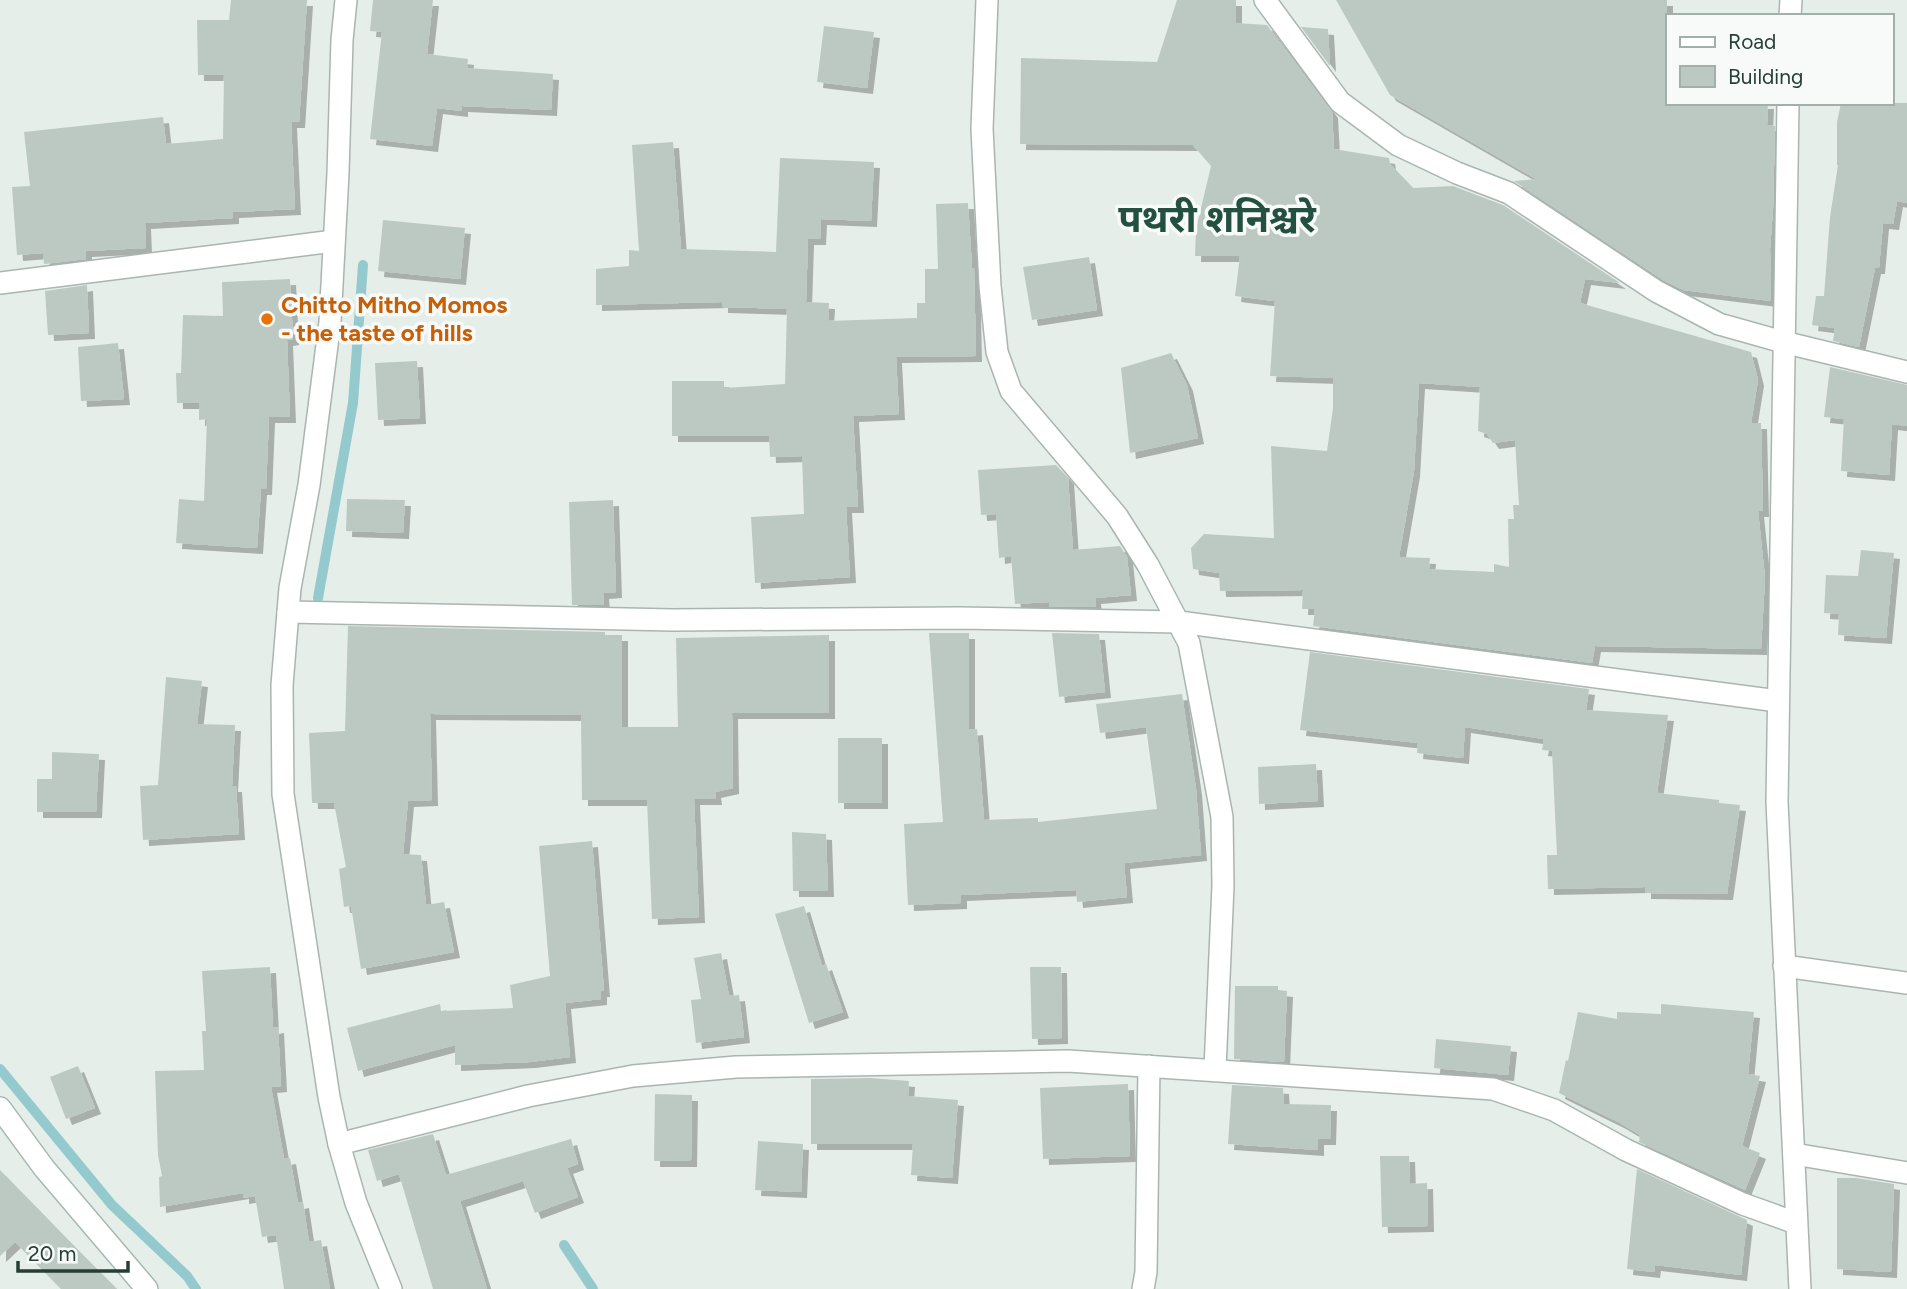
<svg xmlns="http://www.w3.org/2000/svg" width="1907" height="1289" viewBox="0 0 1907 1289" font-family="Figtree,'Noto Sans Devanagari',sans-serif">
	<defs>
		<filter id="shadow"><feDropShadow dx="6" dy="6" stdDeviation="0" flood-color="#0004"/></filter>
	</defs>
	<rect width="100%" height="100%" fill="#e6eeea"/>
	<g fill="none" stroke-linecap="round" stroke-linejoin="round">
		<g stroke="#94cace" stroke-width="10">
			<polyline points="318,598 353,403 363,265"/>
			<polyline points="0,1069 112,1205 187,1276 196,1289"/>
			<polyline points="564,1245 593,1289"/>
		</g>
	</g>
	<g fill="#bcc9c3" fill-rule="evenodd" filter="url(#shadow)">
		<polygon points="231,0 307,0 299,122 291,122 295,209 233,212 233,218 145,223 146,248 86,251 86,259 44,264 43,253 17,255 12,187 30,186 24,132 163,117 166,144 223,139 224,75 198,75 197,20 229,20"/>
		<polygon points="373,0 433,0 427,54 468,59 467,68 553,74 551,110 462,106 462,111 437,108 432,146 370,139 382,32 370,31"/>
		<path d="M1177,0h59v23l31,2 65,87 2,37 55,9 1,6 23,24 40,-2 50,19 117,78 -35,-4 -5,24 171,49 7,28 -7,43h10l2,88h-5l7,67 -4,71 -166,-3 -3,17 -279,-37 2,-17h-13l1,-19 -83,1 -1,-18 -26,-4 -2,-21 13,-14 70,4 -3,-92 56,5 6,-43v-30l-63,-2 5,-75 -40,-5 5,-40h-45l1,-27 15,-63 -18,-21 -173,-1 1,-86 136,4zM1419,383l61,4 -2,44 9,3 6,9 22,-3 4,65h-6l1,14h-6l1,48 -15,-3v8l-65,-3 1,-11 -31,-1 15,-86z"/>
		<polygon points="1336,0 1667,0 1667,103 1768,103 1767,125 1775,126 1773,209 1770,249 1771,301 1683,290 1663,280 1514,181 1536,179 1390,95"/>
		<polygon points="824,26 874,32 867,88 817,82"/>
		<polygon points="1301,27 1328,29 1330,66"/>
		<polygon points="1841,103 1907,103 1907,203 1897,201 1893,224 1883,223 1879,268 1875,268 1859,347 1833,341 1835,328 1812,325 1816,296 1824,296 1830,217 1838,165 1837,165 1837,122"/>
		<polygon points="673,142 681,249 776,252 780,158 874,162 871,221 821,219 820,239 808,239 806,302 829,303 828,321 917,318 917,303 925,303 925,269 938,269 936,204 968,203 972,268 974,268 976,356 896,357 899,414 853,416 858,507 846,507 850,577 755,583 751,517 804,514 802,456 770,457 769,436 672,436 672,381 724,381 724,388 785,384 787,309 722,307 722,302 596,305 596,269 629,266 629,250 639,251 632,145"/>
		<polygon points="383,220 465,228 460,279 378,271"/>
		<polygon points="1089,257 1097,310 1032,320 1023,267"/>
		<polygon points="290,279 293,339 287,340 290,417 269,417 266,489 261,489 257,548 176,543 179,499 204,501 207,419 199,420 199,403 177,403 176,373 181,373 183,315 223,316 222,282"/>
		<polygon points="87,285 89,333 48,335 45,291"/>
		<polygon points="118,343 124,399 81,401 78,347"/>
		<polygon points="1171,353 1187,385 1198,438 1130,453 1121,368"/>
		<polygon points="417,361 420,418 378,420 375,363"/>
		<polygon points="1830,367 1907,385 1907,426 1892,424 1889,475 1841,471 1844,419 1824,417"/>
		<polygon points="1056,465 1068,478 1073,550 1120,546 1127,557 1131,595 1095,598 1096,607 1049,607 1049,602 1015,604 1011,556 999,558 996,514 981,515 978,470"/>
		<polygon points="347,499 405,500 403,533 346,531"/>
		<polygon points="613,500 616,592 603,593 604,605 572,605 569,502"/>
		<polygon points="1861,550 1894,553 1886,638 1838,635 1839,614 1824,613 1826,575 1858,576"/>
		<polygon points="348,626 605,632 605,635 622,635 622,727 678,727 676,638 829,635 829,713 732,713 733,788 715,792 716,799 694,799 699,917 652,919 647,800 582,800 581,715 430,714 432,800 408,801 403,854 421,855 426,905 444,902 454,952 361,969 351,906 344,907 339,869 346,867 334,803 312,803 309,733 345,731"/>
		<polygon points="929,633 969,633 969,730 977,729 984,820 1038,818 1038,822 1157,809 1146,727 1100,733 1096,704 1182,694 1196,789 1201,855 1124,863 1127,897 1077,902 1076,890 961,895 961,903 908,905 904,824 943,822"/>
		<polygon points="1052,633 1099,634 1105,692 1059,697"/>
		<polygon points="1310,652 1589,689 1586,710 1668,715 1657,793 1719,800 1719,803 1740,805 1727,894 1645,893 1645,887 1548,889 1547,855 1557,855 1552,751 1542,750 1544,739 1465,727 1463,758 1417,753 1418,743 1300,730"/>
		<polygon points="166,677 202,681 197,724 235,725 232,786 236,786 239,834 143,840 140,786 158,785"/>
		<rect x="838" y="738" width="44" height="65"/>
		<polygon points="52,752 99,754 96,812 37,812 37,779 52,779"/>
		<polygon points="1316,764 1318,801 1259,804 1258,767"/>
		<polygon points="792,832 826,834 828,891 793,891"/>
		<polygon points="592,841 604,991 601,991 601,999 565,1003 570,1057 530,1062 455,1065 455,1045 358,1071 347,1028 440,1004 441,1011 513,1008 510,985 550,976 539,846"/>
		<polygon points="804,906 822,966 826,964 843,1012 809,1023 775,914"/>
		<polygon points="721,953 729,996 739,995 744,1037 696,1043 691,1000 701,999 694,958"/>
		<polygon points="270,967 273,1028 278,1027 281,1086 271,1087 284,1159 290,1158 298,1203 303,1202 309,1242 321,1240 330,1289 284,1289 276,1235 262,1237 255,1196 243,1198 243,1193 160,1207 159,1177 162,1176 158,1155 155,1071 204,1070 202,1031 206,1031 202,971"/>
		<polygon points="1030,967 1061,967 1062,1038 1032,1039"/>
		<polygon points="1235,986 1278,986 1278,990 1287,991 1284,1062 1234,1059"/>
		<polygon points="1661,1004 1754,1012 1748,1074 1760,1076 1742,1146 1760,1153 1745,1190 1639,1142 1640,1135 1620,1123 1559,1093 1566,1060 1568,1061 1578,1012 1617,1019 1617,1012 1661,1014"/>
		<polygon points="1436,1039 1511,1046 1508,1075 1434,1068"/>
		<polygon points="78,1066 95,1108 66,1119 50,1077"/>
		<polygon points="870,1078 909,1081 908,1096 958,1100 952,1178 911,1175 913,1144 811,1144 811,1079"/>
		<polygon points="1128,1084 1130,1156 1043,1159 1040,1088"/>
		<polygon points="1232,1085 1283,1088 1284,1104 1331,1105 1330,1139 1318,1139 1318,1150 1228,1144"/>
		<polygon points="655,1094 692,1095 691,1161 654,1161"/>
		<polygon points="433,1134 446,1175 571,1139 578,1164 567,1168 578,1197 535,1213 523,1181 460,1201 487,1289 433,1289 399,1174 377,1181 368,1150"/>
		<polygon points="758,1141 803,1144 801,1192 755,1190"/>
		<polygon points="1380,1156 1409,1156 1410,1184 1427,1183 1428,1226 1382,1227"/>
		<polygon points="1637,1169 1747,1220 1741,1275 1655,1265 1654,1272 1627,1269"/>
		<polygon points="0,1170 80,1252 117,1289 61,1289 15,1242 0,1256"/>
		<polygon points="1837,1178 1856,1178 1894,1184 1891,1272 1837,1269"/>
	</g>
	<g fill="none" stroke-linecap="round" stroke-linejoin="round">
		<defs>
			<g id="minor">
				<polyline points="346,0 342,40 338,173 330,322 309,485 290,588 282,685 283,794 329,1097 339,1144 356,1203 391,1289"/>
				<polyline points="987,0 982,129 990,286 997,352 1011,391 1117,516 1148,565 1189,643 1222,817 1223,886 1215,1069"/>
				<polyline points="1265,0 1340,102 1398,145 1457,173 1509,193 1656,291 1719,324 1783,342 1907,372"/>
				<polyline points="1790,16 1791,0"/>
				<polyline points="1788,103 1777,802 1800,1289"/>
				<polyline points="0,283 334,241"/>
				<polyline points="288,612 673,620 959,618 1179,622 1778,701"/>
				<polyline points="1784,966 1907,983"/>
				<polyline points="339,1144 528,1096 633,1076 736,1067 1068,1061 1493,1089 1554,1110 1626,1150 1743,1204 1796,1223"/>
				<polyline points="1794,1154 1907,1173"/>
				<polyline points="1143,1289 1146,1272 1149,1066"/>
			</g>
			<polyline id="secondary" points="0,1108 44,1168 147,1289"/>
		</defs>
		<use href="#minor" stroke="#a9b6b0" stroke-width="24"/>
		<use href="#secondary" stroke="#a6b9b1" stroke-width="24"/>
		<use href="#minor" stroke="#fff" stroke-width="21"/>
		<use href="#secondary" stroke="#fff" stroke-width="21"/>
	</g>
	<circle fill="#e8710a" stroke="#f7faf8" stroke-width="2.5" cx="267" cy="319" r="7"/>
	<g text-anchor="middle" stroke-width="7" stroke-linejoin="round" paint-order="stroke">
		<g font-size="24" font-weight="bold" fill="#c56008" stroke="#f7faf8" text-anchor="start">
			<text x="281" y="313">Chitto Mitho Momos<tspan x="281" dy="28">- the taste of hills</tspan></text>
		</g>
		<g font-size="38" font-weight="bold" fill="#245041" stroke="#f7faf8">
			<text x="1217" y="232">पथरी शनिश्चरे</text>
		</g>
	</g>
	<rect x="1666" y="14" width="228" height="91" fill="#f7faf8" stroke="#a3afaa" stroke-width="2"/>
	<rect x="1680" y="37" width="35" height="10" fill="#ffffff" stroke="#a3afaa" stroke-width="2"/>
	<text x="1728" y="49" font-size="21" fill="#263f36">Road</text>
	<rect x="1680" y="66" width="35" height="21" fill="#bcc9c3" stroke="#a3afaa" stroke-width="2"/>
	<text x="1728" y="84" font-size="21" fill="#263f36">Building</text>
	<path d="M18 1261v10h110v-10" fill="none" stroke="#263f36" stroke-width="3.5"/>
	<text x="28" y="1261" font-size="21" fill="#263f36" stroke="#f7faf8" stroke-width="5" paint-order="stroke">20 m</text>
</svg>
